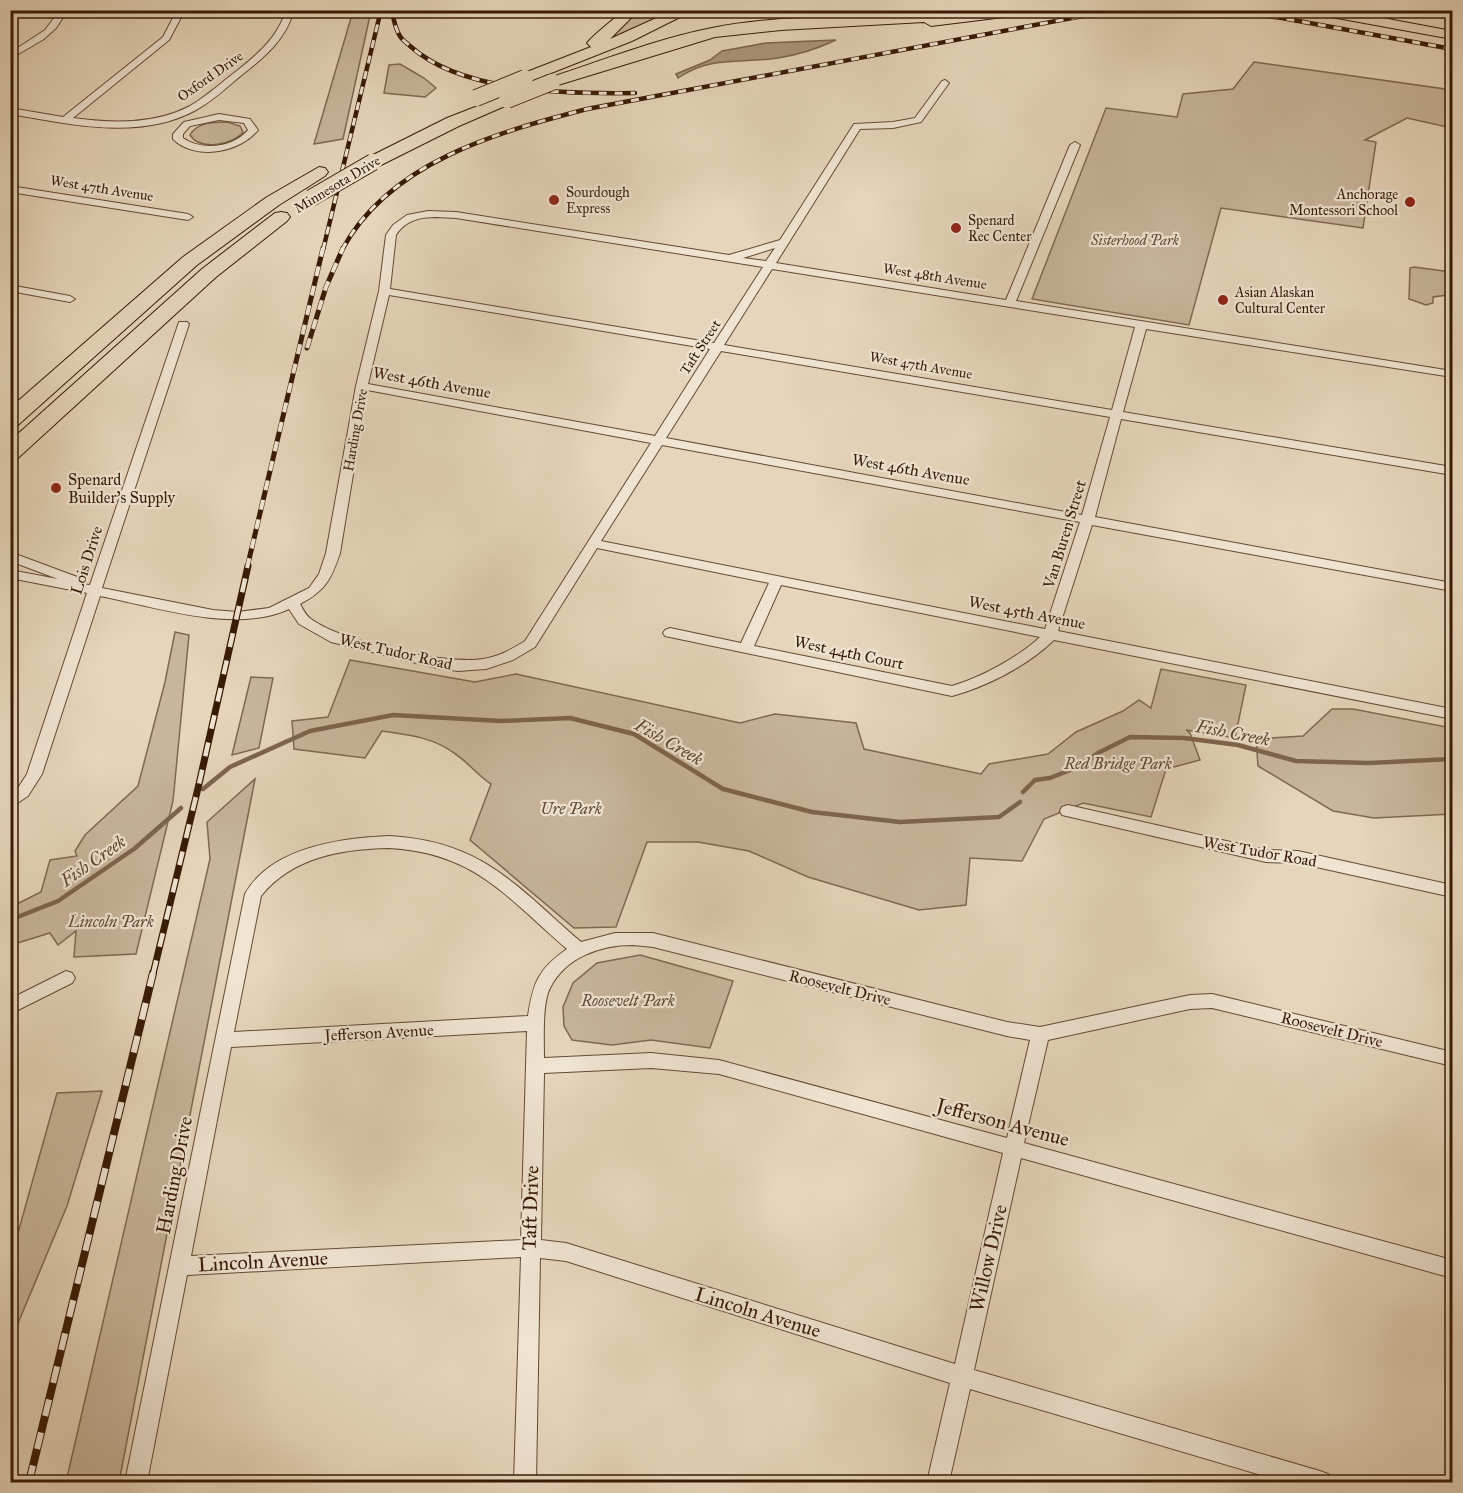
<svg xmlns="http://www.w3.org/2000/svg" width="1463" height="1493" viewBox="0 0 1463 1493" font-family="'IM FELL Great Primer',serif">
	<rect width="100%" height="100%" fill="#e6d5ba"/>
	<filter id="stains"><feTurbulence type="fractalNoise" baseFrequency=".00333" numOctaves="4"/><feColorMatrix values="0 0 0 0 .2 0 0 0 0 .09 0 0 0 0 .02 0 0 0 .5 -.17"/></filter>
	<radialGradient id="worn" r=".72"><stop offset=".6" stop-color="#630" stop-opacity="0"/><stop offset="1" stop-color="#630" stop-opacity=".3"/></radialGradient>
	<g fill="#c8b59b" stroke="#806850" stroke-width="1.5">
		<polygon points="353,11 371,11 343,139 314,144"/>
		<polygon points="636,11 672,11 637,29 600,44"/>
		<polygon points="1254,62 1452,90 1452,128 1407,118 1365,140 1376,142 1363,228 1221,208 1189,325 1032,299 1106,108 1177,117 1183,94 1233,89"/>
		<polygon points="400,64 424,78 436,88 425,97 384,93 389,65"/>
		<path d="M227,122l13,4 3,6c-10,13 -43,19 -53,3 7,-13 24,-13 37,-13z"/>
		<polygon points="1414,267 1451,272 1451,292 1448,295 1433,297 1433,303 1426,305 1409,299 1410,268"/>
		<polygon points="175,632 189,635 173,801 136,954 74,957 76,931 58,945 50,933 11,945 11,907 41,892 50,860 77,856 75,851 85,835 138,786 165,682"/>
		<path d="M350,660l125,22 41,-8 224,49 35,-9 81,9 8,26 117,25 8,-10 59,-10 28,-22 47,-21 16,-11 12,8 10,-39 85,16 -11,53 -49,-8 4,3 10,27 -34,9 -15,48 -68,-14 -39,16 -22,42 -52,-3 -4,47 -47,5 -111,-33 -59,-26 -51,-9h-51l-31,85 -42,1 -104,-88 21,-56c-14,-9 -23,-22 -37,-31 -22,-16 -45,-18 -72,-22l-17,27 -71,-9 -2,-28 36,-4z"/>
		<polygon points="251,677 273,678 259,748 232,755"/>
		<polygon points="1332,709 1353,709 1452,728 1452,814 1374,818 1333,811 1258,766 1256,739 1303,736"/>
		<polygon points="255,779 119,1482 66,1482 210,859 207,822"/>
		<polygon points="640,955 733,981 710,1048 651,1040 612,1045 572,1040 564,1026 563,1007 573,983 597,963"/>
		<polygon points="102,1091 67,1206 11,1340 11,1258 57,1093"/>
	</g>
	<path fill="#ab957c" stroke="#7d644c" stroke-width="1.5" d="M836,40c-17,8 -39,15 -58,18 -38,6 -66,-3 -100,20l-2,-4 34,-14 12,-9 44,-8z"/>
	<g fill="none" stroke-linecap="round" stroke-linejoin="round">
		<g stroke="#7d644c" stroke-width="4.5">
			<polyline points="203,789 230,767 310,731 393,715 501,721 570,718 634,734 723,789 812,812 900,822 999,817 1020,802"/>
			<polyline points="1023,792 1035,780 1050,778 1078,767 1098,753 1130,737 1184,738 1238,745 1296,761 1369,763 1452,759"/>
			<polyline points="10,920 58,901 134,849 181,808"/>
		</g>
		<defs>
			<g id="street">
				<polygon points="60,10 68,10 56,28 44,39 10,59 10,53 45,30"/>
				<path d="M177,10h8l-16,30 -96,78c38,5 82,7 117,-12 17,-10 32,-24 48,-36 21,-17 40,-33 48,-60h8c-8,29 -28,46 -51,64 -15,12 -30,27 -47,36 -56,31 -127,14 -186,4v-6l53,9 100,-80z"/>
				<polygon points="1412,10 1431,10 1452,14 1452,19"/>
				<path d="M945,80l4,3 -28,39 -28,6 -33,1 -84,134 230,37 64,-155 5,-3 5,3 -64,156 436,70v6l-306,-48 -23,83 329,55v8l-331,-56 -26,98 357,66v8l-360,-66 -34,106 394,78v10l-398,-79c-27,26 -66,46 -102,56l-287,-60 -2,-3 2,-3 5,-2 71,15 28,-60 -172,-35 -62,99 -22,13 -27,9 -28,2 -21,-3 -106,-26 -32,-18 -10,-15c-53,25 -133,-2 -189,-13l-58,178 -14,22 -18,12v-14l8,-6 9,-14 60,-181 -77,-15v-8l48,9 -48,-18v-9l70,26 2,3 -2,3 10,1 89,-263h8l2,2 -87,264 111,22 24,2 32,-4 40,-20 10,-14 7,-21 30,-167 23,-95 7,-56 7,-10 14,-10 21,-4 28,1 273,43 51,-15 74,-116 39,-2 22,-4 27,-37zM437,217l19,1 307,49 -49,76 -324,-54 6,-54c10,-15 24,-18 41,-18zM775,248l-9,13 -23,-3zM772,269l363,58 -23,83 -388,-65zM389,295l321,54 -55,87 -287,-52zM721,351l389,66 -28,98 -416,-77zM367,390l284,53 -126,198c-13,8 -26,16 -42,18 -38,6 -141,-17 -172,-40 -5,-3 -8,-10 -11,-15 25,-13 31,-24 40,-51zM662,445l418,77 -35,107 -444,-88zM781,585l259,52c-21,20 -60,41 -88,49l-198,-40z"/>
				<path d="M219,114l31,5 8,11c-18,23 -63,31 -85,9v-5l11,-12zM219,120l25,3 4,7c-15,18 -46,21 -65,8v-4l7,-8z"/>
				<polygon points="10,186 188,214 193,217 188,220 10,192"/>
				<polygon points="10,285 70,296 75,299 70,302 10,291"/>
				<polygon points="1068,805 1266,850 1298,851 1452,885 1452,897 1298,863 1266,862 1062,815 1060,811 1062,807"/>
				<path d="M389,836c93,5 126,49 192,106l34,-9h38l354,89 33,5 150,-32 22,-1 240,58v14l-240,-58 -22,1 -142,31 -24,103 428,117v18l-431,-120 -47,212 346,101 8,3 3,8h-46l-315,-93 -21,93h-22l23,-99 -384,-122 -26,-3 -4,224h-22l7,-225 -334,18 -40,207h-22l120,-588c26,-47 96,-56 144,-58zM389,848c87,5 117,49 178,101 -29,20 -34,34 -39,67l-294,16 27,-136c31,-39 81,-47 128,-48zM633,945l20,2 354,89 23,4 -23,98 -288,-78 -68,-7 -107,5c0,-18 -2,-54 6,-70 16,-31 50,-43 83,-43zM527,1031l-6,209 -330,16 40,-209zM651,1068l68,6 284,79 -48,211 -389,-121 -25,-3 3,-167z"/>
				<polygon points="66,971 72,973 75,978 72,983 10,1014 10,999"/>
			</g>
			<polygon id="primary" points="1309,10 1340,10 1452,31 1452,39 1315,14"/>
			<g id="highway">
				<path d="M623,10h16l-29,29 64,-29h20l-62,31 -101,40h-12l-2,-3 2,-3 72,-28 -4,-4c10,-12 25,-21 36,-33z"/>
				<path d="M932,10h25l-5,4 33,-4h51l-7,4 -98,12 -7,-4 -143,8 -66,7 -157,48 -6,2 -8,-5 2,-3c55,-18 110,-40 166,-51 63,-13 141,-11 205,-13z"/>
				<polygon points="506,95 512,97 514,100 512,103 459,126 379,166 367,166 364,162 367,158 447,118"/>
				<polygon points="319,167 325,168 328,172 325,176 279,205 197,265 18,425 10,426 10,408 183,257 267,197"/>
				<polygon points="281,212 287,213 290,217 287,221 216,277 18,458 10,460 10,441 202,269 275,213"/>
			</g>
		</defs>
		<use href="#street" stroke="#644932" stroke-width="2"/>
		<use href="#primary" stroke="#381a04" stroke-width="2"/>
		<use href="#highway" stroke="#381a04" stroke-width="2"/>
		<use href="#street" fill="#efe4d2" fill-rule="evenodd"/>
		<use href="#primary" fill="#e6d5ba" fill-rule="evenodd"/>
		<use href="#highway" fill="#e6d5ba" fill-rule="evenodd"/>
		<defs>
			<g id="rail-far3">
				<path d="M391,10c3,8 4,19 9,26 2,4 7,7 10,10 52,47 158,48 225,47"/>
				<polyline points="1223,10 1282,18 1452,49"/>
				<polyline points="323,250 381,10"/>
				<path d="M342,250c47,-88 156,-118 245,-141l528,-99"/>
			</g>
			<g id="rail-far2">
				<polyline points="307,348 326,287 343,248"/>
				<polyline points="247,568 323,248"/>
			</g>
			<polyline id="rail-far1" points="153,974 199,784 248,566"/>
			<polyline id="rail" points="29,1482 153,973"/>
		</defs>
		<use href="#rail-far3" stroke="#381a04" stroke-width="4.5"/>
		<use href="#rail-far2" stroke="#381a04" stroke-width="5"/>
		<use href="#rail-far1" stroke="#381a04" stroke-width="7"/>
		<use href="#rail" stroke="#381a04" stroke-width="8"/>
		<use href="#rail-far3" stroke="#efe4d2" stroke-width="3" stroke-dasharray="8" stroke-linecap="butt"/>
		<use href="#rail-far2" stroke="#efe4d2" stroke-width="4" stroke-dasharray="10" stroke-linecap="butt"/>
		<use href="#rail-far1" stroke="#efe4d2" stroke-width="4.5" stroke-dasharray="14" stroke-linecap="butt"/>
		<use href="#rail" stroke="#efe4d2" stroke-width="6" stroke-dasharray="17" stroke-linecap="butt"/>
		<defs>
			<g id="highway-bridge">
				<polyline points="476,98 525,78"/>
				<polyline points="507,100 552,82"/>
				<polyline points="311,198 373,162"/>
			</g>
		</defs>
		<use href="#highway-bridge" stroke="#381a04" stroke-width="18" stroke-linecap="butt"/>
		<use href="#highway-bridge" stroke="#e6d5ba" stroke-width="16"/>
	</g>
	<g fill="#8f2418" stroke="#efe4d2" stroke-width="2">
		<circle cx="554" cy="200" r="6"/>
		<circle cx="1410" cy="202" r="6"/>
		<circle cx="956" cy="228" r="6"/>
		<circle cx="1223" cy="300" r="6"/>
		<circle cx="56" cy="488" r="6"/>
	</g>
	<g text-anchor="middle" stroke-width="4.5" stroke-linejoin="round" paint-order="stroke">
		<g font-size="14" fill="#381a04" stroke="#efe4d2">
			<text transform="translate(210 76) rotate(-35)" y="5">Oxford Drive</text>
			<text transform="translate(337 184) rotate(-31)" y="5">Minnesota Drive</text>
			<text transform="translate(102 188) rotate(9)" y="5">West 47th Avenue</text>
			<text transform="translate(935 276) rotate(9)" y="5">West 48th Avenue</text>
			<text transform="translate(700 347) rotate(-57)" y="5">Taft Street</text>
			<text transform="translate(921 365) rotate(10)" y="5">West 47th Avenue</text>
			<text transform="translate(355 430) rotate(-80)" y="5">Harding Drive</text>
		</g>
		<g font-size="14" fill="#381a04" stroke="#efe4d2" text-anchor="start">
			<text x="566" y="197">Sourdough<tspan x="566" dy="16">Express</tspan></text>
			<text x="1398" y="199" text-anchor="end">Anchorage<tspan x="1398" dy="16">Montessori School</tspan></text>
			<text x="968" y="225">Spenard<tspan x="968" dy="16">Rec Center</tspan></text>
			<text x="1235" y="297">Asian Alaskan<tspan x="1235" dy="16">Cultural Center</tspan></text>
		</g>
		<g font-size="14" font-style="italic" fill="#634831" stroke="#efe4d2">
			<text x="1135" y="245">Sisterhood Park</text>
		</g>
		<g font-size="16" fill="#381a04" stroke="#efe4d2">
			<text transform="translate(432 382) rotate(10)" y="6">West 46th Avenue</text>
			<text transform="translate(911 469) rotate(10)" y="6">West 46th Avenue</text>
			<text transform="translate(1064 534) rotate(-73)" y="6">Van Buren Street</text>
			<text transform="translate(86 560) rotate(-72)" y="6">Lois Drive</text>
			<text transform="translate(1027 612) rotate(11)" y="6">West 45th Avenue</text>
			<text transform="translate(396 651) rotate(13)" y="6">West Tudor Road</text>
			<text transform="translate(849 652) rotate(12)" y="6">West 44th Court</text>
			<text transform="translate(1260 851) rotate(10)" y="6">West Tudor Road</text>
			<text transform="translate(840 987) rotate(14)" y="6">Roosevelt Drive</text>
			<text transform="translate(1332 1029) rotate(14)" y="6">Roosevelt Drive</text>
			<text transform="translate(379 1032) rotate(-3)" y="6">Jefferson Avenue</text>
		</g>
		<g font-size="16" fill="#381a04" stroke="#efe4d2" text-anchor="start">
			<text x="68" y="485">Spenard<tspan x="68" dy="18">Builder's Supply</tspan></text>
		</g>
		<g font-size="16" font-style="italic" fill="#634831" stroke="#efe4d2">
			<text x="1118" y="769">Red Bridge Park</text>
			<text x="571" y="814">Ure Park</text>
			<text x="111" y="927">Lincoln Park</text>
			<text x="628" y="1006">Roosevelt Park</text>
		</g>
		<g font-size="18" font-style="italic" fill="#60452e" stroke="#efe4d2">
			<text transform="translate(1233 733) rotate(11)" y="6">Fish Creek</text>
			<text transform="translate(669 742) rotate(30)" y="6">Fish Creek</text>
			<text transform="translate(93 861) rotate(-35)" y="6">Fish Creek</text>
		</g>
		<g font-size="20" fill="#381a04" stroke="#efe4d2">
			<text transform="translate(1003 1122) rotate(15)" y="7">Jefferson Avenue</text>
			<text transform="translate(174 1175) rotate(-79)" y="7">Harding Drive</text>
			<text transform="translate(530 1208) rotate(-88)" y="7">Taft Drive</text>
			<text transform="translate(988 1258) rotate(-77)" y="7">Willow Drive</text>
			<text transform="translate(263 1261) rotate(-3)" y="7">Lincoln Avenue</text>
			<text transform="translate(758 1312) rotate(17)" y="7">Lincoln Avenue</text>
		</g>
	</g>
	<rect width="1463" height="1493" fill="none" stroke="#e6d5ba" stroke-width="36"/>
	<rect x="12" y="12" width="1439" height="1469" fill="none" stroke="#381a04" stroke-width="3"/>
	<rect x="18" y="18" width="1427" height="1457" fill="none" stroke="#381a04" stroke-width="1.5"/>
	<rect width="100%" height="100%" filter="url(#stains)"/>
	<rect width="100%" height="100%" fill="url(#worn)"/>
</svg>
